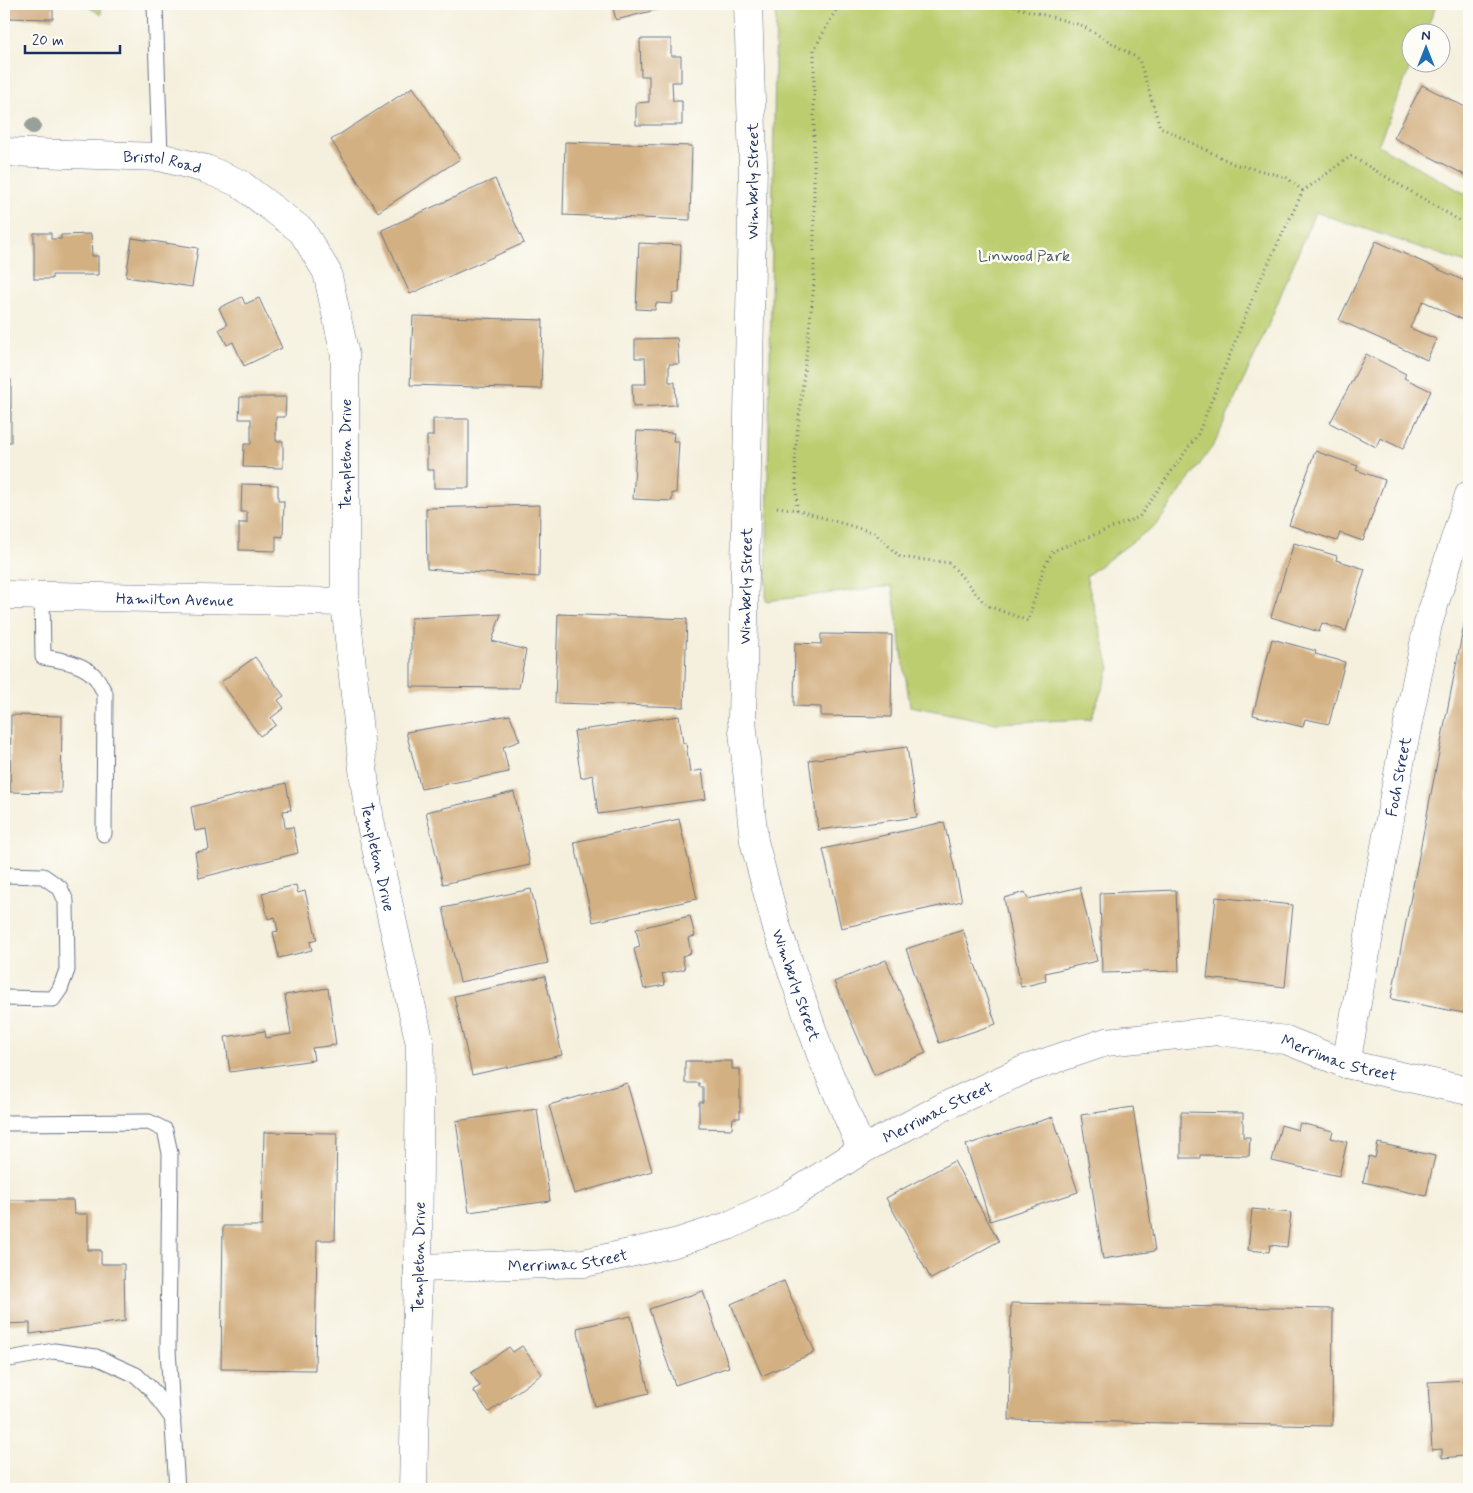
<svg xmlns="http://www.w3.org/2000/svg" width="1473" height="1493" viewBox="0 0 1473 1493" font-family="Mynerve,sans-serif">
	<rect width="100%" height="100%" fill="#fdfcf7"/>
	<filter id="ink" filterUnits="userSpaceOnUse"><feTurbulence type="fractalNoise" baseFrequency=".02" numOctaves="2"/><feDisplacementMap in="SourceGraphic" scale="10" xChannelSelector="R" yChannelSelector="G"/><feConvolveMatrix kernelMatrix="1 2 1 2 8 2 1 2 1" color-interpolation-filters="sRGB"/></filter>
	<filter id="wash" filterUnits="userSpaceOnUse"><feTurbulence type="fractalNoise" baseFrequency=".0096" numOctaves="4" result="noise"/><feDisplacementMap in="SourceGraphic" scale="20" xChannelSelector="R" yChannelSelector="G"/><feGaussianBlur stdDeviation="1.12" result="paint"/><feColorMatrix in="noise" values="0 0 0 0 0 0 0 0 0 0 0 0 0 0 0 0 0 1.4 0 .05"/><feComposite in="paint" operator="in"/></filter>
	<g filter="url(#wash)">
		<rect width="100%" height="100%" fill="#f5f0dd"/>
		<g fill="#bccd6f" stroke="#6c7e66">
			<polygon points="85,4 101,4 101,15"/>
			<polygon points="776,4 1437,4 1425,32 1410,32 1410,62 1412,63 1378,145 1469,196 1469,264 1315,212 1265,333 1215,443 1158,523 1086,576 1110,668 1091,719 996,723 910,706 892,586 766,601"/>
		</g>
		<g id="blocks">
			<g fill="#d3b082">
				<polygon points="4,4 53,4 53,19 4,18"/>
				<polygon points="612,4 679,4 616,20"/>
				<polygon points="640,39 671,39 671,56 681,56 681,82 672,82 673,101 682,101 682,125 636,125 636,103 649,102 649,76 641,76"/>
				<polygon points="1422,85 1469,109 1469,177 1394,138"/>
				<polygon points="413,87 460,159 378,212 331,140"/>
				<polygon points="565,142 692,146 690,220 563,215"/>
				<polygon points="495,179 524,243 410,294 382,230"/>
				<polygon points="34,233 51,233 51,239 61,239 61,235 91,234 92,256 98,256 98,275 52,275 52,279 34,279"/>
				<polygon points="132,238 198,248 192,287 126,277"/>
				<polygon points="1376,241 1469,283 1469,318 1468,322 1423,301 1410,328 1436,339 1427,360 1339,320"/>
				<polygon points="639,243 681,245 679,293 673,293 672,304 656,303 655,310 636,309"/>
				<polygon points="242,297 245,304 259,298 282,348 244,366 233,342 227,345 219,329 227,325 219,308"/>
				<polygon points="413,316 543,320 541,389 410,385"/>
				<polygon points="677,338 679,364 669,364 669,382 675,382 676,405 633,407 632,384 646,384 645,358 635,358 635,339"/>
				<polygon points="1366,354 1406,374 1404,378 1431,391 1403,449 1380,438 1376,447 1330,423"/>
				<rect x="4" y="380" width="7" height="62"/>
				<polygon points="240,397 286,397 285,417 276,417 276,441 283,441 283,468 243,467 244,444 251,444 251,419 239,419"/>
				<polygon points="433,419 469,419 469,488 434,488 434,470 427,470 427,436 433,436"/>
				<polygon points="637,431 674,433 673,441 679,441 676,493 672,493 672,501 633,499"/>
				<polygon points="1315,451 1358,466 1356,470 1385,480 1363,541 1340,533 1337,541 1289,525"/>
				<polygon points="242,484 278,485 278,501 284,501 283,537 276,536 276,551 239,550 239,523 247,523 247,512 241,512"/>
				<polygon points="540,505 539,577 427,569 426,508"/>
				<polygon points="1294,543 1337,556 1336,560 1365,569 1346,631 1322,623 1319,632 1271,617"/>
				<polygon points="1468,604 1469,604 1469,1014 1391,999"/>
				<polygon points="501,614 492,641 526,650 519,688 411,687 411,618"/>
				<polygon points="558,614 687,619 684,707 555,703"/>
				<polygon points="821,634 892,635 891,717 821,716 821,707 794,706 795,643 821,644"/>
				<polygon points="1272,639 1316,651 1315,654 1345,662 1329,724 1305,719 1303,727 1253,715"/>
				<polygon points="255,657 284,696 278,700 284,708 271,718 276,725 260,736 221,682"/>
				<polygon points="11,715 62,716 61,793 10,792"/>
				<polygon points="510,715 520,741 503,747 509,772 421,789 406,732"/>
				<polygon points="679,716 683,743 686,743 690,772 702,770 706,799 598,814 593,775 581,778 574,731"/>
				<polygon points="907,747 917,817 818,830 809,760"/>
				<polygon points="286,783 291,810 283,811 285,828 293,827 298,853 199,878 195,852 209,850 206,829 195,831 191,807"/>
				<polygon points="514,792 530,865 443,884 426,812"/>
				<polygon points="679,819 697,899 593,922 574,842"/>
				<polygon points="944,822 962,901 841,928 823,849"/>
				<polygon points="296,885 298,893 305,891 317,940 310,942 312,950 279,958 273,932 278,931 275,917 268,919 262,893"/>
				<polygon points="1080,887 1097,961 1045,973 1046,981 1021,987 1004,898 1025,892 1028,899"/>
				<polygon points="531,889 548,963 460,982 443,908"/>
				<polygon points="1176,890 1179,971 1102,973 1100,893"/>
				<polygon points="1216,897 1293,905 1285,987 1207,978"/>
				<polygon points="690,916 695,936 688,938 691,953 682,956 685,969 662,974 665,985 644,989 634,949 640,947 636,929"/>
				<polygon points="963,930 996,1024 939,1043 906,949"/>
				<polygon points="886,960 926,1053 874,1075 834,982"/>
				<polygon points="545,976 562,1055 472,1075 454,996"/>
				<polygon points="328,988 336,1045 312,1048 314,1060 230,1072 225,1037 265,1031 266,1038 291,1034 285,995"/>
				<polygon points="685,1061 732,1061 732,1069 740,1069 740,1118 733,1118 732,1129 699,1128 699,1102 703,1102 703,1087 699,1087 699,1083 685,1083"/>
				<polygon points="627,1083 652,1171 574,1194 549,1105"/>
				<polygon points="1133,1107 1155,1251 1103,1259 1081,1115"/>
				<polygon points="537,1109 550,1201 469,1212 456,1121"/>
				<polygon points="1181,1112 1243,1113 1243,1137 1250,1137 1249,1156 1200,1155 1200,1158 1181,1158"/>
				<polygon points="1053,1117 1078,1192 990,1221 966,1145"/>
				<polygon points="1300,1123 1333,1131 1331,1138 1347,1142 1339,1176 1272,1161 1281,1125 1298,1130"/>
				<polygon points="264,1132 337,1133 335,1240 317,1240 315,1370 221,1369 223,1226 262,1226"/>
				<polygon points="1378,1143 1435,1156 1426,1196 1363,1182 1369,1156 1375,1158"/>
				<polygon points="954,1161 999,1241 931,1279 886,1198"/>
				<polygon points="4,1200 73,1200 74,1214 88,1214 88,1250 101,1250 101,1264 124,1264 125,1321 30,1334 30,1323 4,1324"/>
				<polygon points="1252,1209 1291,1213 1287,1247 1270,1245 1269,1252 1248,1250"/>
				<polygon points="784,1281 815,1352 762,1376 731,1304"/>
				<polygon points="703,1291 729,1367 675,1385 649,1309"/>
				<polygon points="1011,1303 1333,1309 1332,1426 1009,1420"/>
				<polygon points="631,1316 649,1393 595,1406 577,1328"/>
				<polygon points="522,1346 542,1374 489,1412 473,1390 480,1386 471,1373 509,1347 513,1352"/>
				<polygon points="1468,1380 1469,1448 1463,1448 1464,1456 1442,1458 1442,1449 1432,1450 1428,1382"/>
			</g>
		</g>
	</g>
	<g filter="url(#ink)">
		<use href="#blocks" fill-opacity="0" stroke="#67738a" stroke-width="1"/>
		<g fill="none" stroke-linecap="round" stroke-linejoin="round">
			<defs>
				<g id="lane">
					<polyline points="155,4 160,157"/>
					<path d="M42,596l1,61c18,3 42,6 54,22 3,4 5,10 8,14l-1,141"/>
					<polyline points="4,875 43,876 60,888 66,901 67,970 60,989 53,999 4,998"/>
					<polyline points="4,1123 149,1122 165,1130 170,1153 168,1350 177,1489"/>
					<polyline points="4,1360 54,1351 96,1357 136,1375 151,1389 173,1419"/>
				</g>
				<g id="street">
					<path id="s1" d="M748,4l5,160 -11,557 12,120 22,84 45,130 41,95"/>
					<path id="s2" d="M4,152l156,5 46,12 33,14 63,48 25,41 18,83v247l19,176 6,43 50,223 -2,224 -5,221"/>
					<path id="s3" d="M4,595l341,7"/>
					<path id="s4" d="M1346,1064l54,-301 28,-139 41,-129"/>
					<path id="s5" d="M418,1268l166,-5 91,-20 53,-17 61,-29 73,-47 81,-43 83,-38 80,-27 112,-11 68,9 60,24 123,27"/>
				</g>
			</defs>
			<use href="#lane" stroke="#67738a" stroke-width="17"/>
			<use href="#street" stroke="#67738a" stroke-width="29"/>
			<g stroke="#67738a" stroke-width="3" stroke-dasharray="1 4" stroke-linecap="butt">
				<polyline points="870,4 872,4"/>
				<polyline points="1004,4 1081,25 1139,59 1160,127 1234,164 1286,177 1303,191"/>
				<polyline points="777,507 797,510 875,533 900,557 950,563 986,605 1028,621 1043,570 1053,551 1139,517 1198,434 1257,287 1303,191 1351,156 1469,226"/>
				<polyline points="797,510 795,453 814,285 814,50 839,4"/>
			</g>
			<use href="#lane" stroke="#fff" stroke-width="15"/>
			<use href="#street" stroke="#fff" stroke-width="28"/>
		</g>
		<circle fill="#98a09a" cx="33" cy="126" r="8"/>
	</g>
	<g text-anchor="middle" stroke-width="5" stroke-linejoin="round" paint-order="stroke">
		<g font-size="16" fill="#1b2f5e" stroke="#fdfcf7">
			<text dy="6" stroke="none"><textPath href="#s2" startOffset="159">Bristol Road</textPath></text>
			<text transform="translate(752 181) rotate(-90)" y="6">Wimberly Street</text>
			<text transform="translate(345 454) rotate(-90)" y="6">Templeton Drive</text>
			<text transform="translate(745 586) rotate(-89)" y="6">Wimberly Street</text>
			<text dy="6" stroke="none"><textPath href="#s3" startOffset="171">Hamilton Avenue</textPath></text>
			<text dy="6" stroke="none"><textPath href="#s4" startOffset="292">Foch Street</textPath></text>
			<text dy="6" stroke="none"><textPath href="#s2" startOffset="956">Templeton Drive</textPath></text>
			<text dy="6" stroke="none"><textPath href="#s1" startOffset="988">Wimberly Street</textPath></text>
			<text dy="6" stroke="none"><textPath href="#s5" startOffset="974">Merrimac Street</textPath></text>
			<text dy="6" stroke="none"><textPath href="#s5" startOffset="554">Merrimac Street</textPath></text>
			<text transform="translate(418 1257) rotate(-89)" y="6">Templeton Drive</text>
			<text dy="6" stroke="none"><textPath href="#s5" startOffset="150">Merrimac Street</textPath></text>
		</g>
		<g font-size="16" fill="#4b5e63" stroke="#fdfcf7">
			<text x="1024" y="261">Linwood Park</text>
		</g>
	</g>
	<rect width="1473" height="1493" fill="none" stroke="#fdfcf7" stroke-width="20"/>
	<g transform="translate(1426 48)"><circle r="24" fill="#fdfcf7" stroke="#a3aaba"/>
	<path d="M0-4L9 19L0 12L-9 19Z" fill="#1f6fb2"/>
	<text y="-8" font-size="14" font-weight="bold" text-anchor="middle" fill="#1b2f5e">N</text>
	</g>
	<path d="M25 45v8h95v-8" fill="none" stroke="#1b2f5e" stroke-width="2.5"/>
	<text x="32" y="45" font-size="15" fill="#1b2f5e" stroke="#fdfcf7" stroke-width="4" paint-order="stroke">20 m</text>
</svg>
